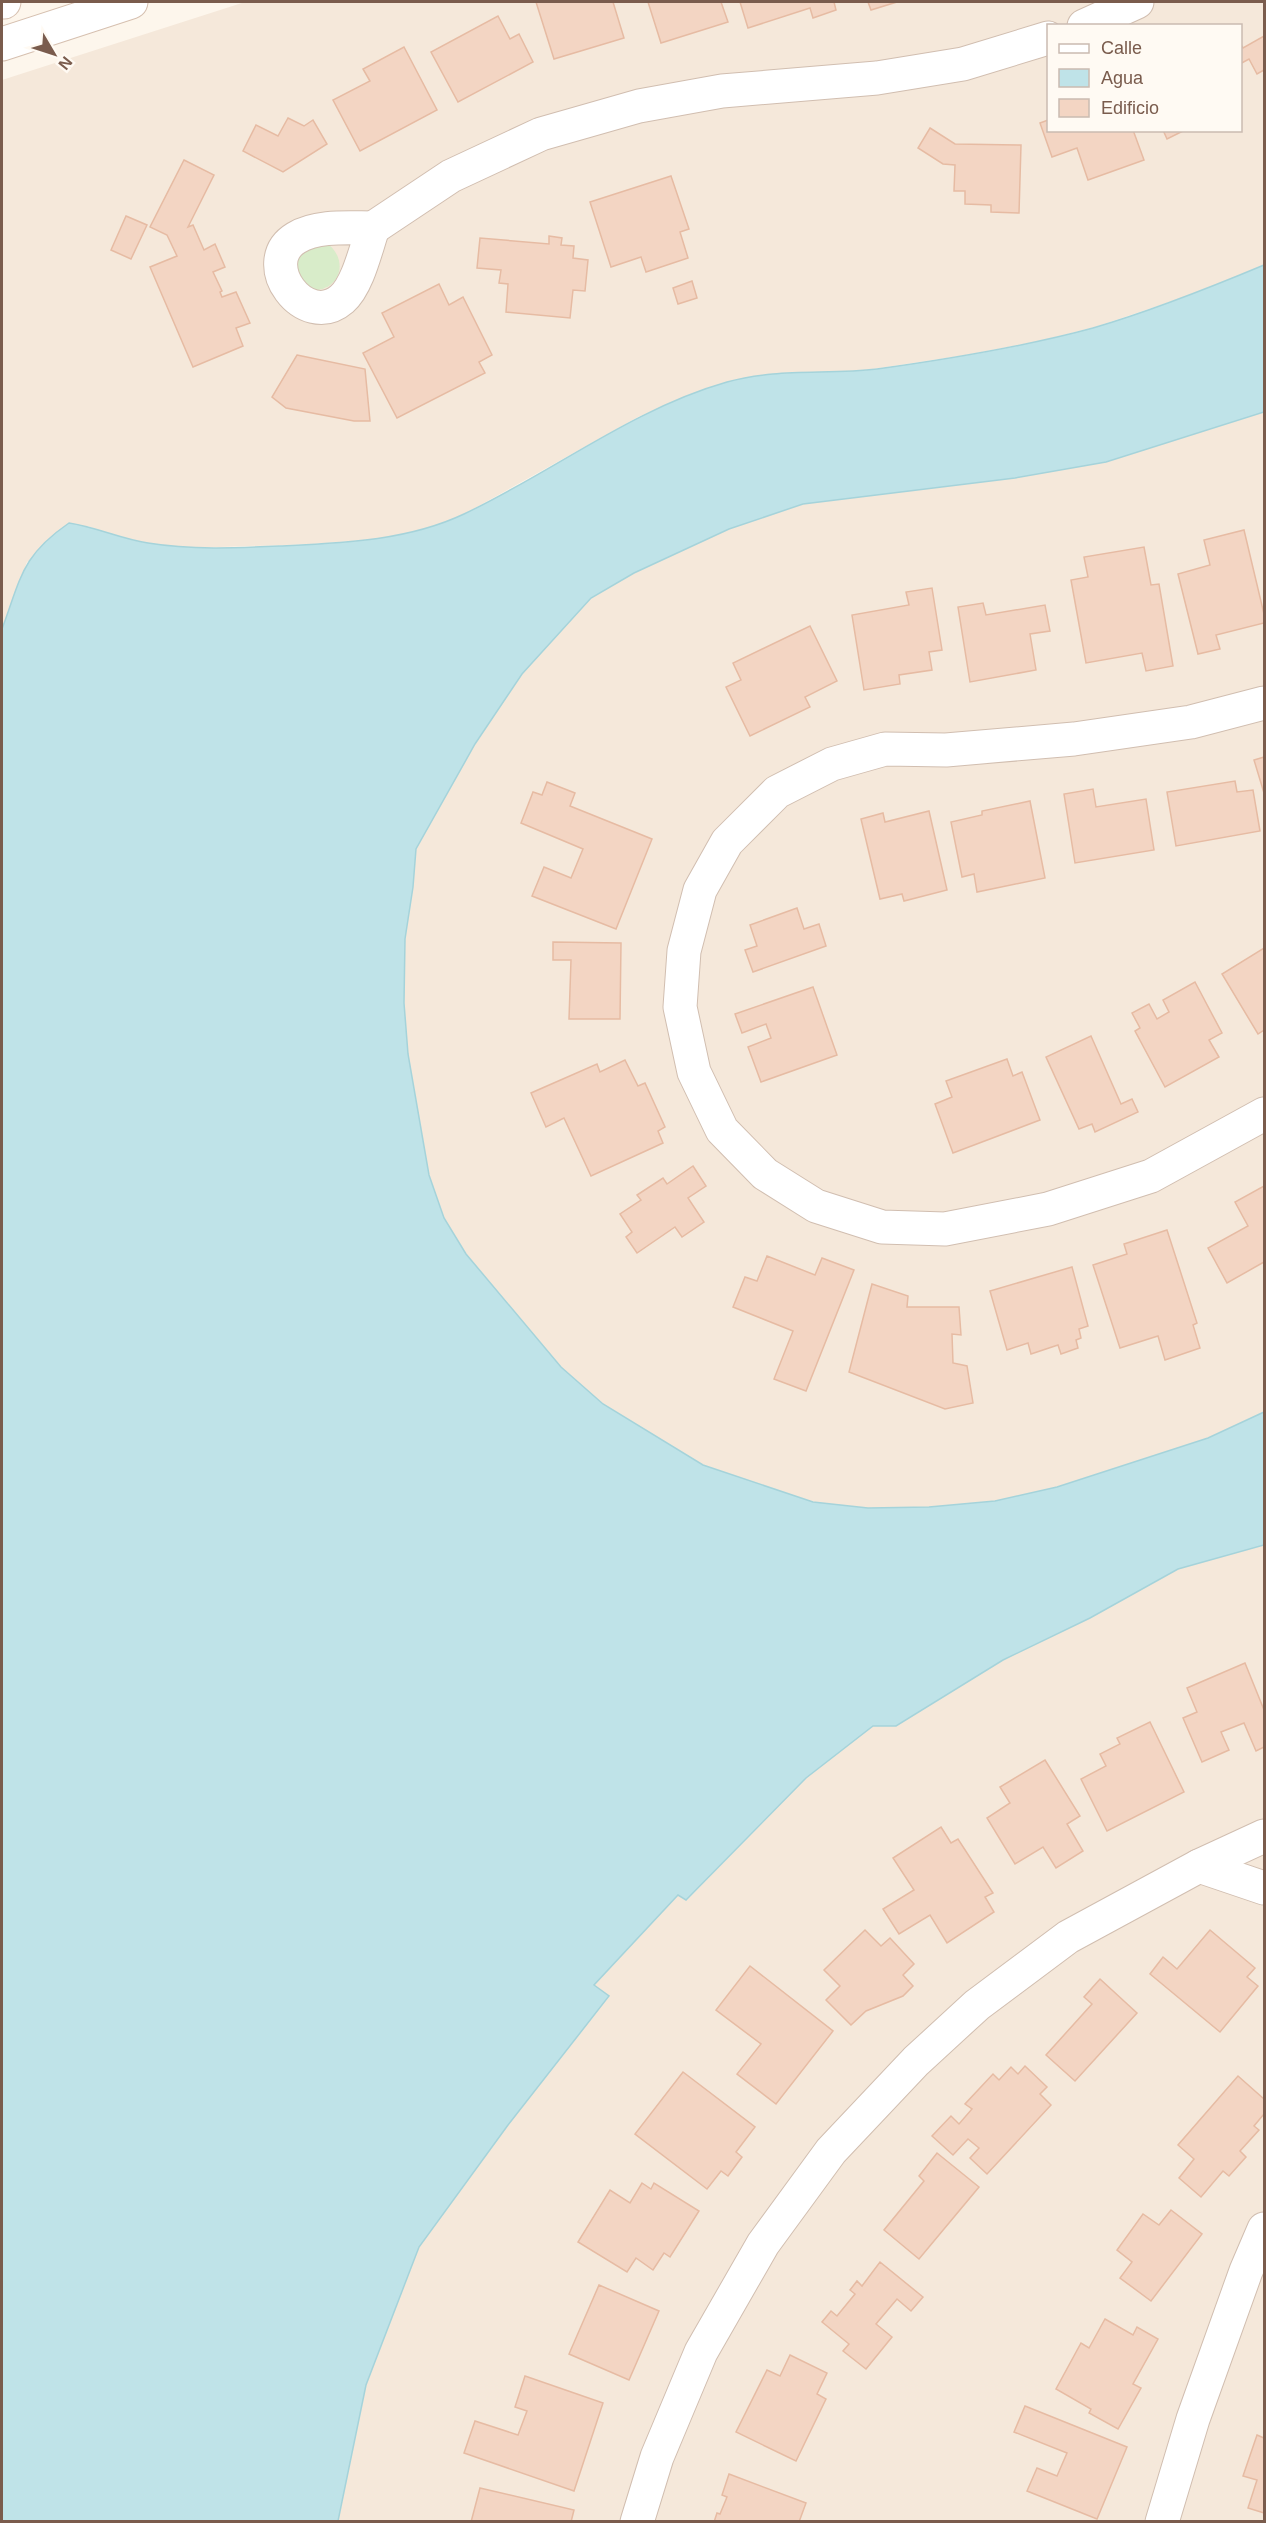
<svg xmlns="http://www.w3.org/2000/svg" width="1266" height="2523" viewBox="0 0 1266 2523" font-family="Arial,sans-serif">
	<rect width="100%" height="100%" fill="#fdf6ec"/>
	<g fill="#f5e8da" fill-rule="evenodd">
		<path d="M245,2h1019v263l-53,23 -116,39 -56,14 -73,14 -281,42 -47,20 -172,96 -36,16 -54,10 -62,5 -124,4 -43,-5 -42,-10 -17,-7 -61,36 -25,67v-549zM1048,26h192v104h-192z"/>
		<polygon points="1264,412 1264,1412 1208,1438 1057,1487 995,1501 929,1507 868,1508 813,1502 703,1465 603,1404 561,1367 466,1254 444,1218 429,1175 408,1054 404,1003 405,939 413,887 416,849 475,744 522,674 591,598 634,573 729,529 803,504 1015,478 1214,428"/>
		<polygon points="1264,1545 1264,2521 338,2522 366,2385 419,2247 508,2125 608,1996 593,1986 678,1895 687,1900 806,1778 873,1725 896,1726 1003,1660 1090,1618 1178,1569"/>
	</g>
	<path fill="#d8ecc9" d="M324,241c28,18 16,53 -17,49l-17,-35z"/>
	<path fill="#bfe3e8" stroke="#a5d3da" stroke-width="1.5" d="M1264,265v147l-158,50 -91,16 -212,26 -74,25 -95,44 -43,25 -69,76 -47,70 -59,105 -3,38 -8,52 -1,64 4,51 21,121 15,43 22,36 95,113 42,37 100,61 110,37 55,6 61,-1 66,-6 62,-14 151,-49 56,-26v133l-86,24 -88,49 -87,42 -107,66h-23l-67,52 -120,122 -8,-5 -84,90 15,11 -101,129 -89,122 -53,138 -28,136h-336v-1892c19,-51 19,-73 67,-106 27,4 52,16 79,20 43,7 88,5 131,3 63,-3 128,-5 185,-32 89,-42 168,-105 263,-132 49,-14 100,-7 150,-13 72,-10 146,-22 216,-41 58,-17 116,-40 171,-63z"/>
	<g fill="#f3d5c3" stroke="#e6bba3" stroke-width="1.5">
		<polygon points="536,2 613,2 624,38 554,59"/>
		<polygon points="648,2 721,2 728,22 661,43"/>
		<polygon points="740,2 834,2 836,10 813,18 810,8 748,28"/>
		<polygon points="868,2 897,2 871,10"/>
		<polygon points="498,16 510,39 519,34 533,62 458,102 431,52"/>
		<polygon points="1264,36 1264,70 1257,74 1249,59 1240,64 1240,43 1243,48"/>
		<polygon points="404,47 437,110 360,151 333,100 370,81 363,69"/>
		<polygon points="288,118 304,126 313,120 327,144 283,172 243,151 256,125 278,136"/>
		<polygon points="1048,120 1048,130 1133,130 1144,160 1088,180 1077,148 1052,157 1040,123"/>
		<polygon points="930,128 955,144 1021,145 1019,213 991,212 991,205 965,204 965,191 954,191 955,165 943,164 918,148"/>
		<polygon points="1163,130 1185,130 1167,139"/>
		<polygon points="184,160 214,175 188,227 193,225 204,250 215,244 225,267 213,272 222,291 220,292 222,297 236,292 250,323 236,328 243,346 193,367 150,267 177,256 167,235 150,227"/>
		<polygon points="671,176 689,229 680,232 688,258 646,272 641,257 611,267 590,202"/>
		<polygon points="126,216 147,225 131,259 111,250"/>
		<polygon points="549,236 562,238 561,245 574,246 573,258 588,260 585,291 573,290 570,318 506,312 508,284 499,283 501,270 477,268 480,238 549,244"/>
		<polygon points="692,281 697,298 678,304 673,288"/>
		<polygon points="439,284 449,305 463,297 492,355 479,362 485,373 397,418 363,353 394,337 382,313"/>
		<polygon points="297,355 365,369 370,421 354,421 286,408 272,397"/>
		<polygon points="1244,530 1264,614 1264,623 1216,635 1220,649 1198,654 1178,574 1210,565 1204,540"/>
		<polygon points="1144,547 1151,585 1159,584 1173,666 1146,671 1142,653 1086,663 1071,580 1088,577 1084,557"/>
		<polygon points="932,588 942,650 929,652 932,670 899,675 900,684 864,690 852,615 909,605 906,592"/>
		<polygon points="983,603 986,615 1045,605 1050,631 1030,634 1036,670 970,682 958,607"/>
		<polygon points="810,626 837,681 805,697 810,707 750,736 726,687 741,680 733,663"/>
		<polygon points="1264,757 1264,793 1254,760"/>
		<polygon points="1235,781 1237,792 1253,790 1260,831 1176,846 1167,792"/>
		<polygon points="547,782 575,793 570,806 652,839 616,929 532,896 544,867 571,878 583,849 521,823 533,792 542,795"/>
		<polygon points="1093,789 1096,807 1146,799 1154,850 1075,863 1064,794"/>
		<polygon points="1030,801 1045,878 977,892 974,874 962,877 951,822 982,815 982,811"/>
		<polygon points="929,811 947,890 904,901 902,894 880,899 861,819 883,813 885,822"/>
		<polygon points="797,908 804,929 819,924 826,946 753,972 745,950 757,946 750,925"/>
		<polygon points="553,942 621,943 620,1019 569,1019 571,960 553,960"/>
		<polygon points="1264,948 1264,1030 1258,1034 1222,974"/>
		<polygon points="1195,982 1222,1033 1209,1040 1219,1057 1165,1087 1135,1031 1140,1028 1132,1013 1149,1004 1157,1019 1169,1012 1163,1000"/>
		<polygon points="813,987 837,1055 761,1082 748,1047 771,1038 766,1024 742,1033 735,1014"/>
		<polygon points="1091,1036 1121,1104 1132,1099 1138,1112 1095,1132 1092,1124 1079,1129 1046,1057"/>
		<polygon points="1007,1059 1013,1076 1022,1072 1040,1120 953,1153 935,1104 952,1097 946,1081"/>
		<polygon points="625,1060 638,1086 645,1083 665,1127 658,1131 663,1143 591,1176 564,1118 546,1127 531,1093 597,1064 600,1072"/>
		<polygon points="693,1166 706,1186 688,1198 704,1222 682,1237 675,1227 637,1253 626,1237 632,1232 620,1214 641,1200 637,1195 663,1178 667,1184"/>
		<polygon points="1264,1186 1264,1262 1227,1283 1208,1248 1248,1226 1235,1202"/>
		<polygon points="1167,1230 1197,1323 1193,1325 1200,1348 1165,1360 1158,1336 1120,1348 1093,1265 1127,1254 1124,1244"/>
		<polygon points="767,1256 815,1275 822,1258 854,1270 806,1391 774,1379 793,1331 733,1307 745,1277 757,1281"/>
		<polygon points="1072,1267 1088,1326 1079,1329 1081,1338 1076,1340 1078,1348 1061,1354 1058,1345 1031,1354 1028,1343 1007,1350 990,1291"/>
		<polygon points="872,1284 908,1296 907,1307 959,1307 961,1335 952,1334 953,1363 967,1366 973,1403 945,1409 849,1372"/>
		<polygon points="1245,1663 1264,1710 1264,1747 1256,1751 1244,1723 1221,1732 1229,1750 1202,1762 1183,1718 1197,1712 1187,1688"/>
		<polygon points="1150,1722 1184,1792 1107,1831 1081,1779 1106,1766 1100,1754 1120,1744 1117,1738"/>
		<polygon points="1045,1760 1080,1816 1067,1824 1083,1851 1056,1868 1043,1847 1015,1864 987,1818 1010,1803 1000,1787"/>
		<polygon points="941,1827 951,1843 958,1839 993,1893 985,1897 994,1912 947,1943 930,1915 899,1934 883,1909 914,1890 893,1858"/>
		<polygon points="865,1930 881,1946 890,1938 914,1964 903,1975 913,1986 903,1996 866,2011 851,2025 826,2000 840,1986 824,1970"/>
		<polygon points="1210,1930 1255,1968 1247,1977 1258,1986 1220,2032 1150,1974 1163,1957 1177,1969"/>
		<polygon points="750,1966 833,2031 776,2104 737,2074 761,2044 716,2010"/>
		<polygon points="1100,1979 1137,2013 1075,2081 1046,2055 1092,2004 1084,1997"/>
		<polygon points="1025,2066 1047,2087 1040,2094 1051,2105 987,2174 970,2158 979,2148 968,2139 953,2155 932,2136 951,2116 959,2124 972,2109 965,2104 993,2074 999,2080 1011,2067 1018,2074"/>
		<polygon points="683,2072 755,2127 736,2152 742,2157 728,2176 721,2171 707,2189 635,2134"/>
		<polygon points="1238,2076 1264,2099 1264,2114 1254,2126 1259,2130 1240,2151 1246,2157 1229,2176 1223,2171 1201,2197 1179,2178 1194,2159 1178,2145"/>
		<polygon points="937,2153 979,2187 919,2259 884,2230 924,2181 919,2176"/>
		<polygon points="642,2183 651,2189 654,2183 699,2211 670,2257 664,2253 653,2270 636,2258 627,2272 578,2242 610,2190 630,2203"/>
		<polygon points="1171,2210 1202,2234 1151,2301 1120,2278 1132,2262 1117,2250 1143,2214 1159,2225"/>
		<polygon points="880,2262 923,2297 911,2311 897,2299 876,2324 892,2337 866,2369 843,2351 849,2344 822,2322 831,2311 837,2316 855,2294 850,2290 857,2281 862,2286"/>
		<polygon points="599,2285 659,2311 629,2380 569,2354"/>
		<polygon points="1105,2319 1133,2335 1137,2327 1158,2339 1133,2384 1141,2388 1118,2429 1089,2413 1091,2409 1056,2389 1081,2343 1089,2348"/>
		<polygon points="790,2355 827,2373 817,2394 826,2399 796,2461 736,2432 767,2370 780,2376"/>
		<polygon points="525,2376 603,2403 574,2491 464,2453 475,2421 518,2435 527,2411 515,2407"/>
		<polygon points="1025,2406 1127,2447 1097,2519 1027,2491 1037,2468 1057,2476 1067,2453 1014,2432"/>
		<polygon points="1257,2435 1264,2438 1264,2513 1248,2508 1257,2480 1243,2476"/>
		<polygon points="729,2474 806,2503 799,2522 714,2522 717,2513 720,2514 727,2497 722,2495"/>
		<polygon points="480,2488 574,2510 571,2522 471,2522"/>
	</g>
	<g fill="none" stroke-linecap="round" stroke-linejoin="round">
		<defs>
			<g id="minor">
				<polyline points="1084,26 1137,2"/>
				<polyline points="373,228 451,176 541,134 639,106 722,91 877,78 963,64 1048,38"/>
				<path d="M373,228c-7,20 -15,57 -31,71 -37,32 -87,-36 -46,-61 21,-13 53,-10 77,-10z"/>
				<polyline points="1264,703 1191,722 1074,739 946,750 885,749 832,764 777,792 727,842 700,890 684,951 680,1007 694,1072 722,1130 765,1174 816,1206 882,1227 945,1229 1048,1209 1151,1176 1264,1114"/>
				<polyline points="1199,1866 1264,1888"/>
				<polyline points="637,2522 657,2457 701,2352 763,2244 831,2151 916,2061 977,2005 1068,1937 1199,1866 1264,1836"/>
				<polyline points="1162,2522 1193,2419 1246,2271 1264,2229"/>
			</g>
			<g id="secondary">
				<polyline points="2,2 4,2"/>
				<polyline points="2,44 131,2"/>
			</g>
		</defs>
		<use href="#minor" stroke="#d1beb0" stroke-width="35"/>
		<use href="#secondary" stroke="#d6c0b0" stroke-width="35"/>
		<use href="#minor" stroke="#fff" stroke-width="33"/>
		<use href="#secondary" stroke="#fff" stroke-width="33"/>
	</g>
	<rect width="1266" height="2523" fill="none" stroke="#7a5c4d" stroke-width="6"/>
	<rect x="1047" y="24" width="195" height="108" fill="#fffaf3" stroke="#cabbb1" stroke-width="1.5"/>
	<rect x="1059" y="44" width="30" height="9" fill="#ffffff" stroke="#cabbb1" stroke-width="1.5"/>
	<text x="1101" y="54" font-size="18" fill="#7a5c4d">Calle</text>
	<rect x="1059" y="69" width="30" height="18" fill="#bfe3e8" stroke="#cabbb1" stroke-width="1.5"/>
	<text x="1101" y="84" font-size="18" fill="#7a5c4d">Agua</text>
	<rect x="1059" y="99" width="30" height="18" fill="#f3d5c3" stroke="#cabbb1" stroke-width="1.5"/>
	<text x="1101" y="114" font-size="18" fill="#7a5c4d">Edificio</text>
	<g transform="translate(54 54) rotate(129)" stroke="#fffaf3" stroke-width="4.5" paint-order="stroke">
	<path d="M0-4.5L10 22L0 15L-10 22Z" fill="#7a5c4d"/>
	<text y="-9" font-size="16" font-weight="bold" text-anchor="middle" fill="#7a5c4d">N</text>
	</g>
</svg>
